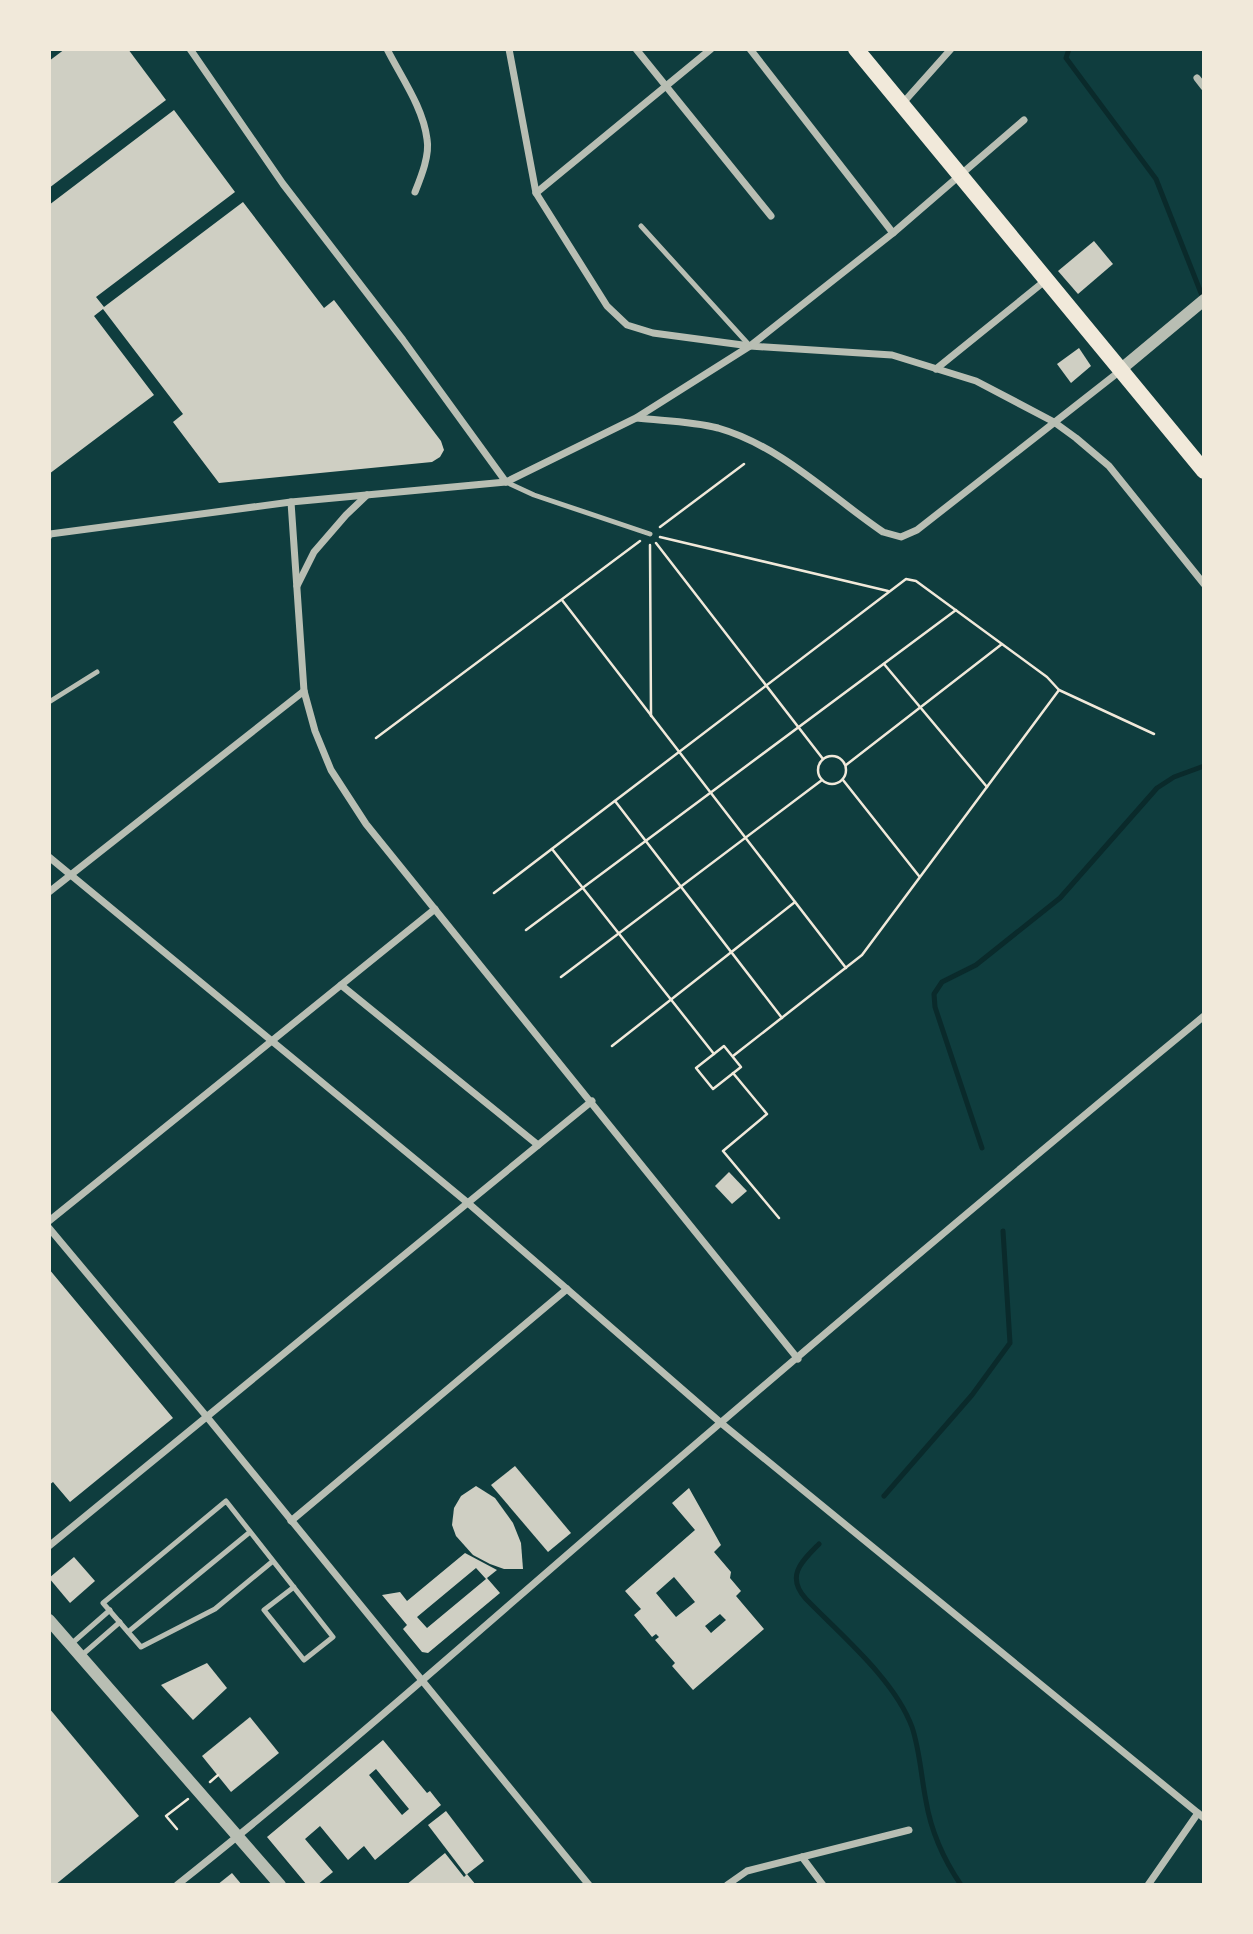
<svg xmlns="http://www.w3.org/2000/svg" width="1253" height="1934" viewBox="0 0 1253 1934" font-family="Karla,sans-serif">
	<rect width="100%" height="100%" fill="#0f3d3e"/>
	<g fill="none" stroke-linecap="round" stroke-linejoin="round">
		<g stroke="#0a2a2b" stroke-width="5">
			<polyline points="1069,49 1066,58 1156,179 1203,298"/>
			<polyline points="982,1148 935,1007 934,994 942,982 976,965 1060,898 1157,788 1174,777 1204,766"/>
			<polyline points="884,1496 972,1395 1010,1343 1003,1231"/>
			<path d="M819,1544c-17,17 -34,32 -13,55 35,36 89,81 106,128 8,24 9,49 14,74 5,30 18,59 35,84"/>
		</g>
	</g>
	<g fill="#cfcfc3" fill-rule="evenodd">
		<polygon points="65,49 128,49 166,100 49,188 49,61"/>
		<polygon points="174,110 235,192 96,297 104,307 243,202 324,308 334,300 441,441 444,450 440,457 432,462 219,483 173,422 183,414 103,309 94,316 154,395 49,474 49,205"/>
		<polygon points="1094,241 1113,264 1078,294 1058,271"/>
		<polygon points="1079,348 1091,366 1071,383 1057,364"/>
		<polygon points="729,1172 747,1191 732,1204 715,1186"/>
		<polygon points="49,1269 173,1418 70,1502 53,1482 49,1485"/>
		<polygon points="515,1466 571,1533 548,1552 491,1485"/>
		<polygon points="476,1486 495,1498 513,1523 521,1543 523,1569 504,1569 490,1564 473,1555 456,1536 452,1525 454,1508 461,1496"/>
		<path d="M689,1488l32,57 -7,7 17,20 -1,6 11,13 -5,5 28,33 -71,61 -21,-24 3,-3 -20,-23 4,-3 -3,-3 -4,3 -18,-22 7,-6 -16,-18 70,-61 -23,-27zM674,1577l21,25 -19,15 -20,-24zM720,1614l6,6 -15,13 -6,-7z"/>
		<path d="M465,1553l32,17 -10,8 13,15 -72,60 -6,-1 -19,-23 4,-4 -25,-30 18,-3 7,9zM476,1568l10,11 -59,49 -10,-11z"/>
		<polygon points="74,1557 95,1581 70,1603 49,1578"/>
		<polygon points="207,1663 227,1688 193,1720 161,1685"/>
		<polygon points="49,1708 139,1816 55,1885 49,1885"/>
		<polygon points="250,1717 279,1753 231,1792 202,1756"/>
		<path d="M383,1740l44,53 3,-2 11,14 -66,55 -11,-14 -16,14 -28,-34 -15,13 28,33 -16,13h-10l-40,-48zM376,1769l33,40 -7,6 -33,-40z"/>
		<polygon points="446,1811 484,1861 466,1875 428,1825"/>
		<polygon points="445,1853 464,1877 467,1874 476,1885 406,1885"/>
		<polygon points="232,1873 242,1885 217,1885"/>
	</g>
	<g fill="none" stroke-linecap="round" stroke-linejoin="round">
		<g stroke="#f1e9da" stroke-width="2.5">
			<polyline points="660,527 744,464"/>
			<polyline points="660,537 888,591"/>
			<polyline points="656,543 823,759"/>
			<polyline points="650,545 651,716"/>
			<polyline points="562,600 846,968"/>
			<polyline points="884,664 987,787"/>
			<polyline points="376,738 640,541"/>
			<circle cx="832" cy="770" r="14"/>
			<polyline points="846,765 1002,644"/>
			<polyline points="843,780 919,876"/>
			<polyline points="615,801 782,1018"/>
			<polyline points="552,849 714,1054"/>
			<polyline points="494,893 906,579 916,581 1047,677 1059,690 1154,734"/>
			<polyline points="526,930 956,610"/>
			<polyline points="561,977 822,780"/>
			<polyline points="612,1046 795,902"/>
			<polygon points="724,1046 741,1067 713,1089 696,1068"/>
			<polyline points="733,1056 862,955 1059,690"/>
			<polyline points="733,1073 767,1114 723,1151 779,1218"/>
			<polyline points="210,1782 218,1775"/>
			<polyline points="177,1829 166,1816 188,1799"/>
		</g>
		<g stroke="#b8beb3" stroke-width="5">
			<polyline points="641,226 750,346"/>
			<polyline points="506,482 534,495 650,534"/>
			<polyline points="49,702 97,672"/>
			<path d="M273,1561l-58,48 -74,38 -38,-44 123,-102c36,46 72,91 107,136l-29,23 -40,-50 30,-23"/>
			<polyline points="128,1632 250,1532"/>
			<polyline points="70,1645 110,1610"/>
			<polyline points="82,1655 120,1622"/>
		</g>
		<g stroke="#b8beb3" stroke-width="7">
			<polyline points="190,49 283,184 403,340 506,482"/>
			<path d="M387,49c14,28 36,58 40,90 3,16 -6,38 -12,53"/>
			<polyline points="509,49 536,193 607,306 627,325 653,333 750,346 892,355 976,381 1054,422 1076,438 1109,466 1204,584"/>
			<polyline points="636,49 771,216"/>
			<polyline points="750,49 893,233"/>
			<polyline points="1197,78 1204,87"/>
			<polyline points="902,104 951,49"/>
			<polyline points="536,193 711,49"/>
			<polyline points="936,369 1046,280"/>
			<path d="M637,418c26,3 54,3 81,10 63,18 112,68 165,104l18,5 16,-7 203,-159"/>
			<polyline points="291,502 304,691 315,731 331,770 366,824 798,1359"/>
			<polyline points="49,536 50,534 291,502 506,482 636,418 750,346 893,233 1024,120"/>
			<polyline points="297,586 314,552 346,515 367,495"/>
			<polyline points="49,857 468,1203 721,1423 1204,1818"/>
			<polyline points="49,892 304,691"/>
			<polyline points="341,985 538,1145"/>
			<polyline points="49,1221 435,909"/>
			<polyline points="49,1228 207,1417 589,1885"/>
			<polyline points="291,1521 567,1289"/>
			<polyline points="49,1546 592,1101"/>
			<polyline points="802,1857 823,1885"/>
			<path d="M177,1885c159,-126 310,-262 464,-394 186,-160 374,-319 563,-475"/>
			<polyline points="727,1885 747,1871 909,1830"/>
			<polyline points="1148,1885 1198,1813"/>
		</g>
		<g stroke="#b8beb3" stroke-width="12">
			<polyline points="1120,370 1204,300"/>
			<polyline points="49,1620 280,1885"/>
		</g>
		<polyline stroke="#f1e9da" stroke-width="16" points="856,49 1204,471"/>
	</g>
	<rect width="1253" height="1934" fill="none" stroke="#f1e9da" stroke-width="102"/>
</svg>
